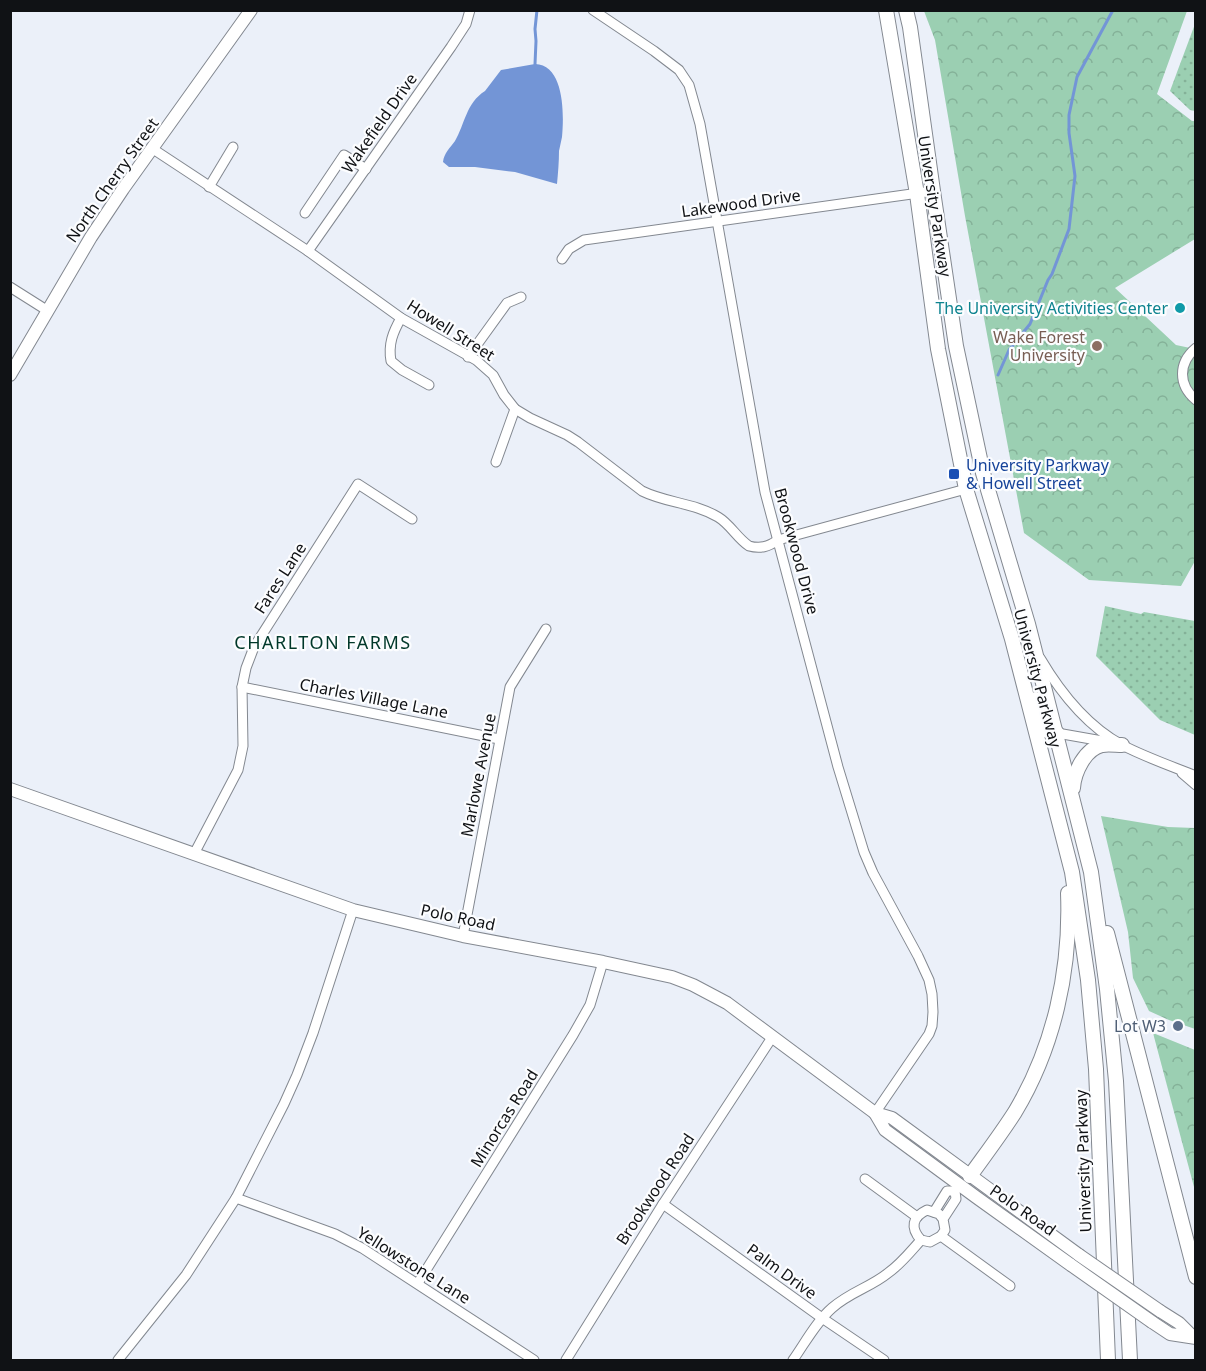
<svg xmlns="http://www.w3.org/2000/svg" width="1206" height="1371" viewBox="0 0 1206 1371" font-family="'Noto Sans',sans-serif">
	<defs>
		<pattern id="grass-dots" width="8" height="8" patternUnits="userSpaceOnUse" patternTransform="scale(1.5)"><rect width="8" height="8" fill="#9bcfb2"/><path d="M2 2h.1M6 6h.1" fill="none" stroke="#84b198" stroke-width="1.8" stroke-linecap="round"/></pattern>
		<pattern id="forest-crowns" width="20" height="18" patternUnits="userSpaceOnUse" patternTransform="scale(1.5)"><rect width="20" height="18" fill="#9bcfb2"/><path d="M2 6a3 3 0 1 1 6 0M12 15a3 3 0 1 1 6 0" fill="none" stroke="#84b198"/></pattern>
	</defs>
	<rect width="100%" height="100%" fill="#ebf0f9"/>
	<g fill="url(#grass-dots)">
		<polygon points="1195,24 1195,111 1190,110 1170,91"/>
		<polygon points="1105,606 1141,614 1144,612 1195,621 1195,735 1160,720 1096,656"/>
	</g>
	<g fill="url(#forest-crowns)">
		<polygon points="924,11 1187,11 1157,94 1192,121 1195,121 1195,239 1115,288 1176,345 1195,349 1195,561 1181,586 1089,580 1024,533 965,216 935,40"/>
		<polygon points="1101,816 1168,827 1195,828 1195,1029 1169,1020 1149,1011 1133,978 1128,932"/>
		<polygon points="1153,1033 1195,1050 1194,1187"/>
	</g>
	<path fill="#7395d6" d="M535,64c30,1 29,52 27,73 -1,5 -2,9 -3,14 0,11 -1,22 -2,33l-42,-12 -40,-5h-26l-6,-5c1,-9 7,-14 12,-21 10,-17 11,-38 30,-50l16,-21z"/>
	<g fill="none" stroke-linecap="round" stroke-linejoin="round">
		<g stroke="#7395d6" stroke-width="3">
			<polyline points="536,68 535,64 536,41 535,29 537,10"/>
			<polyline points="998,375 1009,350 1030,324 1048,280 1052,274 1069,229 1075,176 1069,133 1069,115 1077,77 1113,10"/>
		</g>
		<defs>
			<g id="street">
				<polyline points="593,10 654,51 679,70 689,85 700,124 765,492 838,767 864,852 873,873 918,956 929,980 932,994 933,1012 932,1026 929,1034 875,1113"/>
				<path d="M153,149l155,102 93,67 75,42 17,15 11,20 11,14 15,9 37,17 11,7 64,49c24,12 53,12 76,26 12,7 19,21 31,29 11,3 19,1 29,-6l188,-51"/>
				<polyline points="209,187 233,147"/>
				<polyline points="305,213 344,155 366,169"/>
				<polyline points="308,251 451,47 466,24 470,10"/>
				<polyline points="562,259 569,249 584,240 933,191"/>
				<polyline points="10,287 48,311"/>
				<path d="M401,318c-8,14 -13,26 -10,43l11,9 27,15"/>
				<path d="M1196,348c-18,15 -18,37 0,52"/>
				<polyline points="468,357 507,303 521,297"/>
				<polyline points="496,462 515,409"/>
				<path d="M1040,658c20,34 47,68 82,87 23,12 49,21 74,31"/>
				<polyline points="242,687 499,739"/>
				<polyline points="1057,733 1108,742"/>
				<polyline points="1182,773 1196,785"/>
				<polyline points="194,854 238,770 243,746 242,687 246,668 254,647 358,484 412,519"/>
				<polyline points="463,936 510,687 546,629"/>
				<polyline points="865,1179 917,1217"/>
				<polyline points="236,1198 335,1234 362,1248 534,1360"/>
				<polyline points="663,1204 822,1318 884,1360"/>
				<polyline points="934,1212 947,1191 955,1191"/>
				<path d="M943,1219l-4,-5 -12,-4c-15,7 -17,18 -6,30l9,2 11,-6 4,-6 -2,-11 13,-20 -1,-8 4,-6"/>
				<polyline points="941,1236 1010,1286"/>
				<polyline points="418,1283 573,1035 590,1005 603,962"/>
				<polyline points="118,1360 186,1275 236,1198 284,1104 297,1075 313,1033 353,910"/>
				<polyline points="566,1360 663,1204 773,1036"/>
				<path d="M793,1360c12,-17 23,-38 39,-52 18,-16 39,-21 56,-35 13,-9 23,-22 33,-33"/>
			</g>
			<g id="secondary">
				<polyline points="10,375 91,237 123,189 251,10"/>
				<polyline points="10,789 353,910 463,936 603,962 672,977 693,985 727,1003 875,1113 892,1118 1079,1255"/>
				<polyline points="875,1113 885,1130 976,1197 1071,1265"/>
				<polyline points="1160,1311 1179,1323 1193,1337"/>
				<polyline points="1152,1322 1170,1334 1196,1338"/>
			</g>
			<g id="primary">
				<polyline points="886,10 917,194 938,349 966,489 1012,639 1072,872 1088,980 1096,1069 1108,1360"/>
				<polyline points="906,10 910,27 933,191 956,346 983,473 1028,624 1091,872 1107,989 1116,1081 1130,1360"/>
				<polyline points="1036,699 1044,725 1048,731 1057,733"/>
				<path d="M1073,788c1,-16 12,-39 29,-43 6,-1 14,0 20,0"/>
				<polyline points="1107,933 1196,1277"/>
				<path d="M970,1176c15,-21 31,-42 45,-64 39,-65 56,-142 53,-219"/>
			</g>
		</defs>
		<use href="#street" stroke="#838890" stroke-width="11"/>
		<use href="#secondary" stroke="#838890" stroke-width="14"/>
		<use href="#primary" stroke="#838890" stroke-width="16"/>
		<use href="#street" stroke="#fff" stroke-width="9"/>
		<use href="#secondary" stroke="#fff" stroke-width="12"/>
		<use href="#primary" stroke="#fff" stroke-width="14"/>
		<defs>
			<g id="secondary-bridge">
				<polyline points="1079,1255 1160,1311"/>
				<polyline points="1071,1265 1152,1322"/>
			</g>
		</defs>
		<use href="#secondary-bridge" stroke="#838890" stroke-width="14" stroke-linecap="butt"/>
		<use href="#secondary-bridge" stroke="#fff" stroke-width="12"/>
	</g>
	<circle fill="#0f9aa8" stroke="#fcfdff" stroke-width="2" cx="1180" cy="308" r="6"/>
	<circle fill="#8d6e63" stroke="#fcfdff" stroke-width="2" cx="1097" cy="346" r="6"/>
	<rect fill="#1a4fb4" stroke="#fcfdff" stroke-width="2" x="948" y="468" width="12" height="12" rx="3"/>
	<circle fill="#5c6f8a" stroke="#fcfdff" stroke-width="2" cx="1178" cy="1026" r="6"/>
	<g text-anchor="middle" stroke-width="4.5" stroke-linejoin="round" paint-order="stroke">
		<g font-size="16" fill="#101215" stroke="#fcfdff">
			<text transform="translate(379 123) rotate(-55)" y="6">Wakefield Drive</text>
			<text transform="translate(112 180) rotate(-55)" y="6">North Cherry Street</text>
			<text transform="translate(741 203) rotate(-8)" y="6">Lakewood Drive</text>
			<text transform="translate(935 206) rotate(81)" y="6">University Parkway</text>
			<text transform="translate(451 330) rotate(32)" y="6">Howell Street</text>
			<text transform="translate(797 551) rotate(75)" y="6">Brookwood Drive</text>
			<text transform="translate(280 578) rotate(-57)" y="6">Fares Lane</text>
			<text transform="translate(1038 678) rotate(75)" y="6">University Parkway</text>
			<text transform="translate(374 698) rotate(11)" y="6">Charles Village Lane</text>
			<text transform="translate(478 775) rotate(-79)" y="6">Marlowe Avenue</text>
			<text transform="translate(458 917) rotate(12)" y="6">Polo Road</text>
			<text transform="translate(504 1118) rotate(-58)" y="6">Minorcas Road</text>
			<text transform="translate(1083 1161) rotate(-92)" y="6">University Parkway</text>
			<text transform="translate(655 1189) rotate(-57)" y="6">Brookwood Road</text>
			<text transform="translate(1023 1210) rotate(35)" y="6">Polo Road</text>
			<text transform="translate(414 1265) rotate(32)" y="6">Yellowstone Lane</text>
			<text transform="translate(782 1271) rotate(36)" y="6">Palm Drive</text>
		</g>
		<g font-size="16" fill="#0d838f" stroke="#fcfdff" text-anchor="end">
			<text x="1168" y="314">The University Activities Center</text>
		</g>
		<g font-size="16" fill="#785e54" stroke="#fcfdff" text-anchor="end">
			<text x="1085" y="343">Wake Forest<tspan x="1085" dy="18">University</tspan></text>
		</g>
		<g font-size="16" fill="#164399" stroke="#fcfdff" text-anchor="start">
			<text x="966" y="471">University Parkway<tspan x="966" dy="18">&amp; Howell Street</tspan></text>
		</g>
		<g font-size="16" fill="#4e5e75" stroke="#fcfdff" text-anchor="end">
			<text x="1166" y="1032">Lot W3</text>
		</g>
		<g font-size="18" letter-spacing="1.5" fill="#00382a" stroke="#fcfdff">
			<text x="323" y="649">CHARLTON FARMS</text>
		</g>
	</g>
	<rect width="1206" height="1371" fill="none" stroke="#101215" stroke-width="24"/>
</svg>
